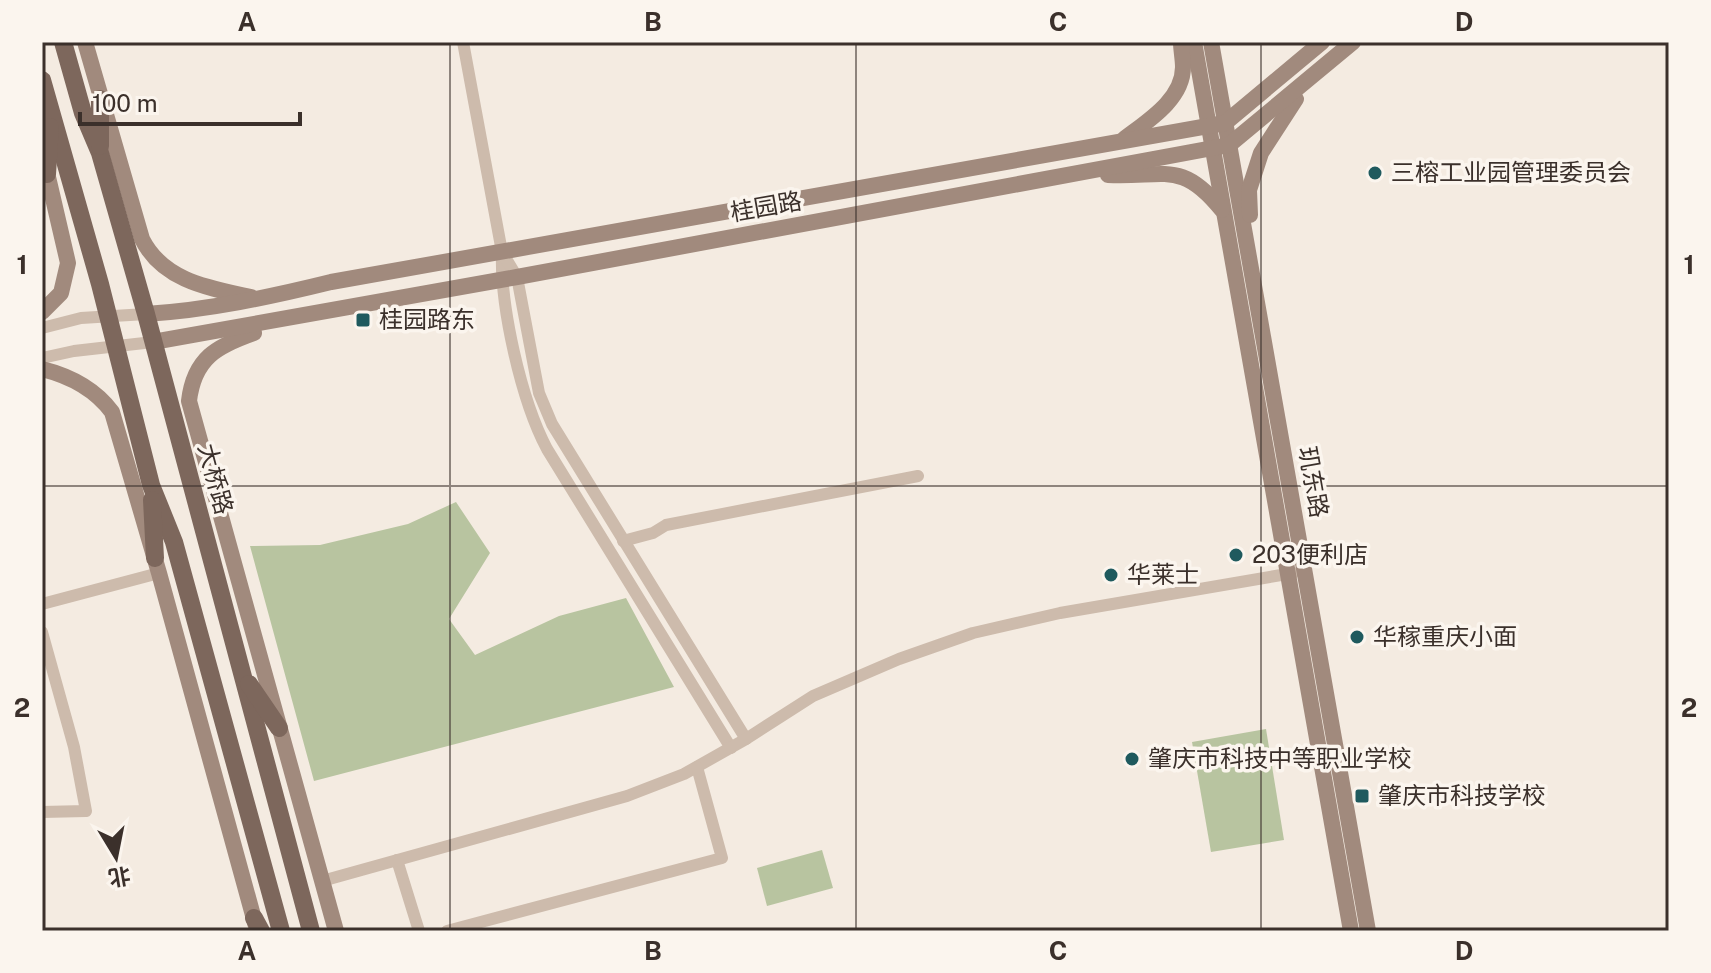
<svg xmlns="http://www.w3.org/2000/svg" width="1711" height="973" viewBox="0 0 1711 973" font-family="'Public Sans','Noto Sans SC',sans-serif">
	<rect width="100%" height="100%" fill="#f4ebe1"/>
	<g fill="#b8c4a0">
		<polygon points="456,502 490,553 449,619 475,655 559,616 626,598 674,687 314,781 250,546 320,545 408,524"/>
		<polygon points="1266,729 1284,840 1211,852 1192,742"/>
		<polygon points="822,850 833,888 767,906 757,868"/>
	</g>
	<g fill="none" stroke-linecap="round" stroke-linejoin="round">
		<g stroke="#cdbbac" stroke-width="12">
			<path d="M463,42l39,210c-2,54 19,148 45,197l184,299"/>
			<polyline points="502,252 517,277 539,393 552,424 746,739"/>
			<polyline points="42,328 81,318 146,314"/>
			<polyline points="42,358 74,351 153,342"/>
			<polyline points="623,541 653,533 666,525 918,476"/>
			<polyline points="42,604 159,573"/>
			<polyline points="42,632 74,747 86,811 42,812"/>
			<polyline points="397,860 419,931"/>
			<polyline points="322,881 627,796 684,774 746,739 813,696 899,659 973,633 1060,613 1293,573"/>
			<polyline points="447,931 722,858 697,767"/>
		</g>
		<g stroke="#a18a7d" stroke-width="16">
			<path d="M85,42l57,197c21,42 67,49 109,58"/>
			<polyline points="1194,42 1351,931"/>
			<polyline points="1211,42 1368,931"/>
			<path d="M1124,139c22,-17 59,-39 59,-72 0,-8 -2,-17 -2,-25"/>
			<path d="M1108,175c56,3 73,-16 114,35"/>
			<polyline points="1250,215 1249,190 1261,153 1296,99"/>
			<polyline points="42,312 61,293 68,263 45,164"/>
			<path d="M146,314c63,-4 124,-17 185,-32l894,-159 97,-81"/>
			<path d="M254,333c-37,13 -60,25 -65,68l147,530"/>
			<polyline points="153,342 517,277 1229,145 1353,42"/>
			<path d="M42,369c28,7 53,20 70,43l47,161 98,357"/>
		</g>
		<g stroke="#7d675c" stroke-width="18">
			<polyline points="63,42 83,113 100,153 146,314 311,931"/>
			<polyline points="42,80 100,284 151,485 174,542 281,931"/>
			<polyline points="100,146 100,99"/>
			<polyline points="47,174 50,127"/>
			<polyline points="152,500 155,558"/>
			<polyline points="249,684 279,728"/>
			<polyline points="254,918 261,931"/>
		</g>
	</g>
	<path fill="none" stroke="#3b302b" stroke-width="2" stroke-opacity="0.55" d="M450,42v889M856,42v889M1261,42v889M42,486h1627"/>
	<g fill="#1f5a5e" stroke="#fbf5ee" stroke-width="3">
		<circle cx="1375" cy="173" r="8"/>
		<rect x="355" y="312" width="16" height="16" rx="4"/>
		<circle cx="1236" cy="555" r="8"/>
		<circle cx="1111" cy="575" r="8"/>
		<circle cx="1357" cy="637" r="8"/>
		<circle cx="1132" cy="759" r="8"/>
		<rect x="1354" y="788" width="16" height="16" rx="4"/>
	</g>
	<g text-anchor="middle" stroke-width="7" stroke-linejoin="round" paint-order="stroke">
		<g font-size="24" fill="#3b302b" stroke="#fbf5ee" text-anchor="start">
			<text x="1391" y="181">三榕工业园管理委员会</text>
			<text x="379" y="328">桂园路东</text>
			<text x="1252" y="563">203便利店</text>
			<text x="1127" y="583">华莱士</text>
			<text x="1373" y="645">华稼重庆小面</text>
			<text x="1148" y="767">肇庆市科技中等职业学校</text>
			<text x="1378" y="804">肇庆市科技学校</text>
		</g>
		<g font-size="24" fill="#3b302b" stroke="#fbf5ee">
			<text transform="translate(766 207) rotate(-10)" y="8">桂园路</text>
			<text transform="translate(215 479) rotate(75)" y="8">大桥路</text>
			<text transform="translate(1313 482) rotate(80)" y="8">玑东路</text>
		</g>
	</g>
	<rect width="1711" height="973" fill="none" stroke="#fbf5ee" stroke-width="88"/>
	<g transform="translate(116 857) rotate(170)" stroke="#fbf5ee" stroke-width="6" paint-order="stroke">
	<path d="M0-6L14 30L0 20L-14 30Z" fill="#3b302b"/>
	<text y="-12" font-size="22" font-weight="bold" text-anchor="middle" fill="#3b302b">北</text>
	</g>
	<path d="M80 112v12h220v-12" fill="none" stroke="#3b302b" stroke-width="4"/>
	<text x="92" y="112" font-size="24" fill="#3b302b" stroke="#fbf5ee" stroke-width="6" paint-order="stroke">100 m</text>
	<rect x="44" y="44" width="1623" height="885" fill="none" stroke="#3b302b" stroke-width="3"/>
	<g font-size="26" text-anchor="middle" font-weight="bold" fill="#3b302b">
		<text x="247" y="31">A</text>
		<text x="653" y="31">B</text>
		<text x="1058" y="31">C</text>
		<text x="1464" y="31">D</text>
		<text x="22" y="274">1</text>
		<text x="1689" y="274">1</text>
		<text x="22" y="717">2</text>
		<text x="1689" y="717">2</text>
		<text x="247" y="960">A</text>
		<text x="653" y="960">B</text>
		<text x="1058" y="960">C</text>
		<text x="1464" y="960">D</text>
	</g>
</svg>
